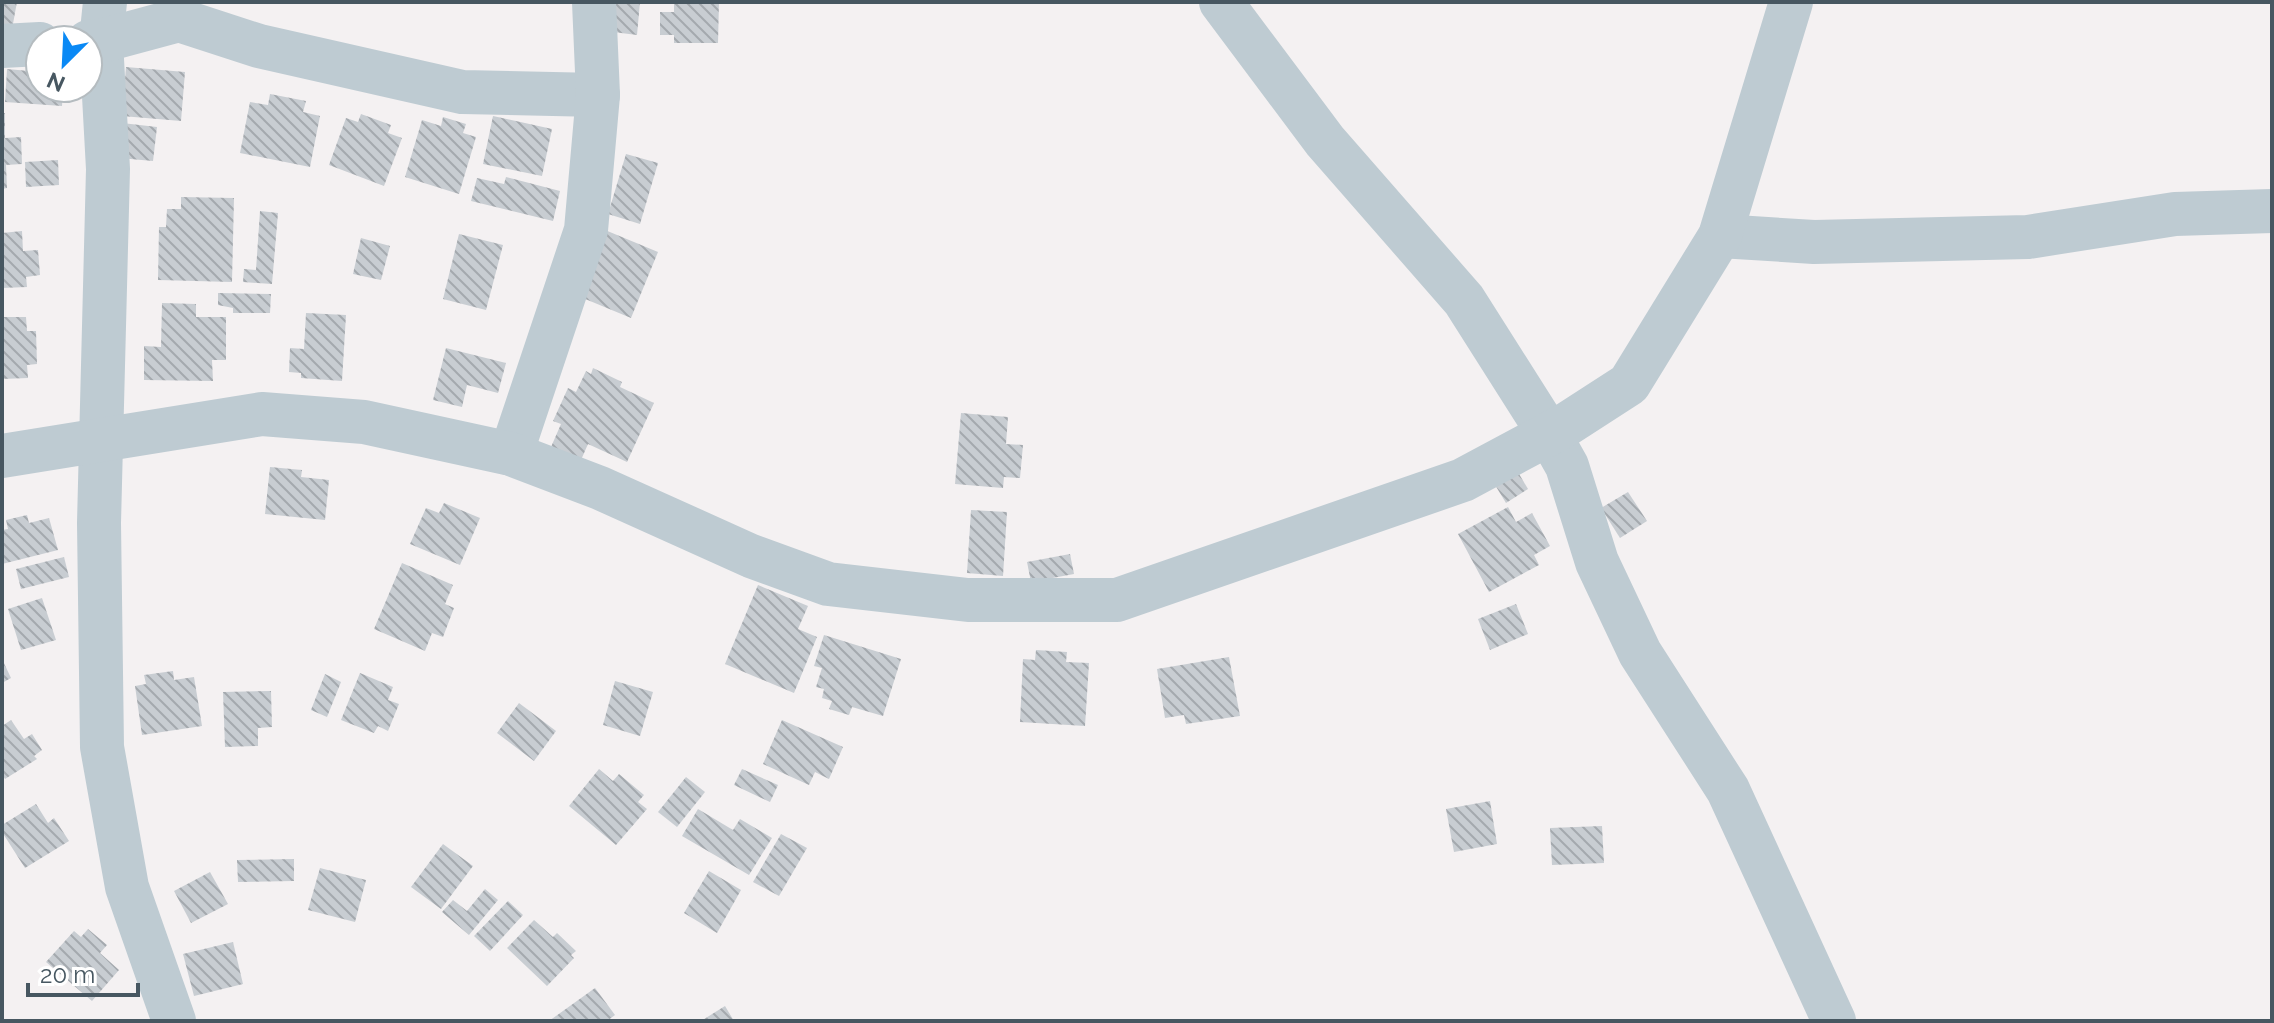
<svg xmlns="http://www.w3.org/2000/svg" width="2274" height="1023" viewBox="0 0 2274 1023" font-family="Raleway,sans-serif">
	<defs>
		<pattern id="building-back-hatch" width="6" height="6" patternUnits="userSpaceOnUse" patternTransform="scale(2)"><rect width="6" height="6" fill="#c8cdd2"/><path d="M-1 5l2 2M0 0l6 6M5-1l2 2" fill="none" stroke="#a4a9ae"/></pattern>
	</defs>
	<rect width="100%" height="100%" fill="#f4f1f2"/>
	<g fill="url(#building-back-hatch)">
		<polygon points="2,2 17,2 12,29 2,27"/>
		<polygon points="616,2 640,2 637,35 613,32"/>
		<polygon points="674,2 719,2 718,43 674,43 674,35 660,35 660,12 674,12"/>
		<polygon points="126,67 185,72 181,121 122,116"/>
		<polygon points="7,69 40,72 40,88 63,88 62,106 5,102"/>
		<polygon points="270,94 306,101 303,112 320,116 310,167 240,153 250,102 268,105"/>
		<polygon points="2,113 5,113 5,138 21,137 22,164 6,165 7,188 2,189"/>
		<polygon points="361,114 391,125 388,133 402,138 384,186 329,165 346,118 358,122"/>
		<polygon points="493,116 552,129 542,176 483,164"/>
		<polygon points="443,117 466,124 463,133 476,137 459,194 405,177 422,120 441,126"/>
		<polygon points="122,123 157,127 153,161 119,158"/>
		<polygon points="626,154 658,163 640,224 608,214"/>
		<polygon points="58,160 59,185 26,187 25,162"/>
		<polygon points="506,177 560,191 553,221 471,201 477,178 504,184"/>
		<polygon points="181,197 234,198 232,282 158,280 159,227 166,227 167,209 181,209"/>
		<polygon points="260,211 278,213 272,284 243,282 244,269 256,270"/>
		<polygon points="605,230 658,252 631,318 578,296"/>
		<polygon points="22,231 23,251 38,250 40,275 26,277 27,287 2,288 2,233"/>
		<polygon points="459,234 503,245 486,310 443,299"/>
		<polygon points="361,238 390,246 381,280 353,274"/>
		<polygon points="218,293 271,294 270,313 233,313 233,308 218,305"/>
		<polygon points="162,303 196,304 196,317 226,317 226,360 212,360 213,381 144,380 144,346 161,347"/>
		<polygon points="306,313 346,315 342,381 301,378 301,373 289,372 290,348 304,349"/>
		<polygon points="2,317 26,317 27,331 36,331 37,364 27,365 28,378 2,379"/>
		<polygon points="446,348 506,363 498,393 467,385 462,407 433,400"/>
		<polygon points="593,368 622,382 620,387 654,403 627,462 588,444 581,460 551,447 561,424 553,421 568,388 576,392 586,371 591,374"/>
		<polygon points="961,413 1008,417 1006,444 1023,445 1020,478 1004,477 1003,488 955,484"/>
		<polygon points="1512,462 1528,489 1506,503 1489,475"/>
		<polygon points="270,467 302,470 301,477 329,480 325,520 265,514"/>
		<polygon points="1628,492 1647,521 1620,538 1601,508"/>
		<polygon points="444,503 480,518 460,565 410,544 426,508 439,513"/>
		<polygon points="1508,507 1516,522 1532,513 1550,546 1534,555 1539,565 1489,592 1458,534"/>
		<polygon points="971,510 1007,512 1003,576 967,573"/>
		<polygon points="27,515 29,523 49,518 58,550 2,564 2,530 8,529 6,520"/>
		<polygon points="1070,554 1074,574 1031,582 1027,562"/>
		<polygon points="64,557 69,577 21,589 16,569"/>
		<polygon points="402,563 453,585 445,604 454,608 443,637 432,633 425,651 374,629"/>
		<polygon points="758,585 808,606 798,629 817,637 794,693 725,664"/>
		<polygon points="42,598 56,640 21,650 8,609"/>
		<polygon points="1516,604 1528,634 1490,650 1478,619"/>
		<polygon points="824,635 901,659 883,716 852,707 849,715 829,709 832,701 822,698 824,689 816,687 822,668 814,666"/>
		<polygon points="1036,650 1067,652 1066,662 1089,663 1085,726 1020,722 1023,659 1035,660"/>
		<polygon points="1229,657 1240,716 1186,724 1184,715 1165,718 1157,669"/>
		<polygon points="2,659 11,678 2,683"/>
		<polygon points="173,671 174,680 194,677 202,726 142,735 135,686 146,684 144,675"/>
		<polygon points="360,673 393,687 388,700 399,704 388,731 378,726 374,733 341,720"/>
		<polygon points="325,674 341,682 327,717 311,710"/>
		<polygon points="615,681 653,692 640,736 603,725"/>
		<polygon points="271,691 272,727 258,728 258,746 225,747 223,692"/>
		<polygon points="519,703 556,731 534,761 497,733"/>
		<polygon points="11,720 24,739 32,734 42,750 34,756 37,759 5,779 2,774 2,726"/>
		<polygon points="782,720 843,747 829,779 815,772 809,785 763,764"/>
		<polygon points="599,769 613,781 619,774 644,795 638,802 647,809 616,845 569,806"/>
		<polygon points="742,769 778,785 770,802 734,785"/>
		<polygon points="686,777 705,792 677,827 658,812"/>
		<polygon points="1490,801 1497,844 1454,852 1446,809"/>
		<polygon points="36,804 48,823 54,818 69,841 25,868 2,832 2,825"/>
		<polygon points="698,809 733,830 740,819 772,838 749,875 682,836"/>
		<polygon points="1602,826 1604,863 1552,865 1550,828"/>
		<polygon points="781,834 807,848 779,896 753,882"/>
		<polygon points="443,844 473,866 441,909 411,887"/>
		<polygon points="294,859 294,881 238,882 237,860"/>
		<polygon points="320,868 366,880 355,922 308,910"/>
		<polygon points="709,871 741,890 717,933 684,913"/>
		<polygon points="210,872 228,904 191,923 174,891"/>
		<polygon points="485,889 498,900 469,935 442,912 453,900 467,911"/>
		<polygon points="508,901 523,915 490,951 474,936"/>
		<polygon points="534,920 553,937 557,933 576,951 571,955 574,958 547,986 507,948"/>
		<polygon points="88,929 107,945 100,953 119,970 92,1001 46,962 74,931 81,937"/>
		<polygon points="233,942 243,984 194,996 183,954"/>
		<polygon points="595,988 615,1015 607,1021 549,1021"/>
		<polygon points="725,1006 734,1021 701,1021"/>
	</g>
	<g fill="none" stroke-linecap="round" stroke-linejoin="round">
		<g stroke="#becbd2" stroke-width="44">
			<polyline points="105,2 101,41 108,169 99,523 102,747 127,887 174,1021"/>
			<polyline points="1221,2 1325,141 1464,300 1549,434 1567,466 1597,562 1640,653 1728,790 1834,1021"/>
			<polyline points="88,42 101,41 179,20 259,46 462,92 598,95"/>
			<polyline points="2,46 40,44"/>
			<polyline points="1720,236 1814,242 2028,237 2175,214 2272,211"/>
			<polyline points="511,454 586,230 598,95 594,2"/>
			<polyline points="2,456 262,414 364,422 511,454 600,488 751,556 828,584 968,600 1117,600 1463,480 1564,426 1629,384 1720,236 1791,2"/>
		</g>
	</g>
	<rect width="2274" height="1023" fill="none" stroke="#475761" stroke-width="8"/>
	<g transform="translate(64 64) rotate(204)"><circle r="38" fill="#ffffff" stroke="#b5bcc0" stroke-width="2"/>
	<path d="M0-6L14 30L0 20L-14 30Z" fill="#0a89f5"/>
	<text y="-12" font-size="22" font-weight="bold" text-anchor="middle" fill="#475761">N</text>
	</g>
	<path d="M28 983v12h110v-12" fill="none" stroke="#475761" stroke-width="4"/>
	<text x="40" y="983" font-size="24" fill="#475761" stroke="#ffffff" stroke-width="6" paint-order="stroke">20 m</text>
</svg>
